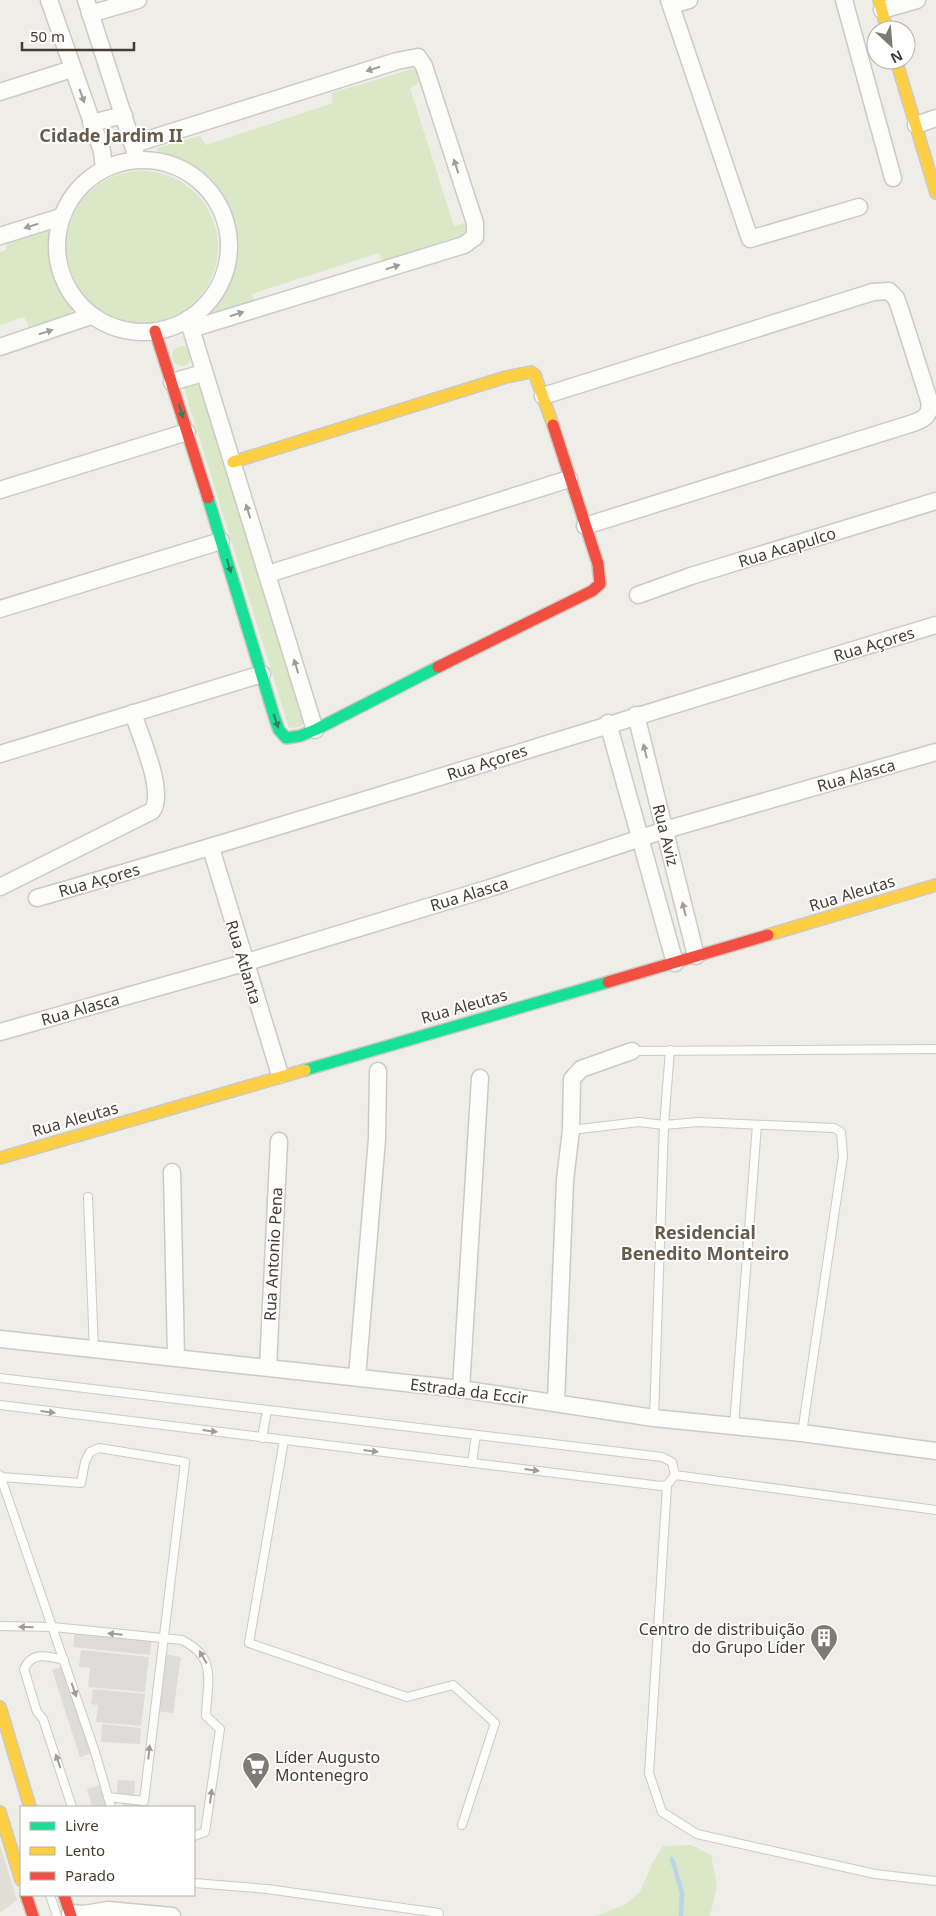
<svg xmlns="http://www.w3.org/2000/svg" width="936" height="1916" viewBox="0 0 936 1916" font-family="'Noto Sans',sans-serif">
	<rect width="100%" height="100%" fill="#eeede7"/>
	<polygon fill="#e2dfd5" points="0,1845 17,1900 0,1913"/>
	<g fill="#dae8c8">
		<path d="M416,68l5,13 -11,7 44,138 10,-3 5,14 -86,27 -4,-11 -127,41 3,10 -46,16 -2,-5c55,-59 31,-141 -48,-160l-2,-7 43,-12 6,9 127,-42 -2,-10z"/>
		<circle cx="142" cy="247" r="76"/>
		<path d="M45,228l5,4c-1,29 6,53 23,77l-3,5 -40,14 -6,-11 -24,8v-73l6,-2 2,-10z"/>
		<circle cx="182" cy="356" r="10"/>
		<polygon points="195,382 201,389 304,721 301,727 289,728 184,388"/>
		<polygon points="691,1845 711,1855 717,1886 710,1916 596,1916 626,1904 640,1892 652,1864 663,1846"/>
	</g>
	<g fill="#dddcd8">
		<polygon points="75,1630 152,1638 150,1655 73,1647"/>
		<polygon points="81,1650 149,1657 145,1692 88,1687 90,1668 79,1667"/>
		<polygon points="162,1654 181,1657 173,1713 154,1711"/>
		<polygon points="66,1665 95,1752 80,1757 52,1670"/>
		<polygon points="93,1689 145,1694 141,1726 96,1722 98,1705 91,1704"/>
		<polygon points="102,1724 141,1728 140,1744 101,1742"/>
		<polygon points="118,1780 135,1781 134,1799 148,1801 147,1807 123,1807 124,1798 116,1798"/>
		<polygon points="105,1784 111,1807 92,1807 87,1789"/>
	</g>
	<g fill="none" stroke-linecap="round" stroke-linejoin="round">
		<polyline stroke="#bad5ea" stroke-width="4.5" points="672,1859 682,1893 681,1916"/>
		<defs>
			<g id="lane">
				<polyline points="632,1051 936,1049"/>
				<polyline points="571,1130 639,1122 664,1125 698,1122 834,1128 841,1132 843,1156 802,1433"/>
				<polyline points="88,1197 94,1351"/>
				<polyline points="0,1378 662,1457 672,1462 675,1475 667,1485 661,1486 0,1405"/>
				<polyline points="654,1418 664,1125 670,1050"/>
				<polyline points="734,1426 757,1125"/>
				<polyline points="262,1438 267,1410"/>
				<polyline points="284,1440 249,1643 407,1697 453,1685 495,1723 462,1825"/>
				<polyline points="472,1463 476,1435"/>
				<polyline points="0,1475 95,1752 111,1807"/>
				<polyline points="675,1475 936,1510"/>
				<polyline points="1,1477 81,1483 85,1462 90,1452 99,1448 185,1462 144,1801 108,1797"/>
				<polyline points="667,1485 649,1773 662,1812 697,1834 875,1874 936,1881"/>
				<path d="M0,1626l53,1 129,13c36,18 25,41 24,76l14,13 -15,103 -11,4"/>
				<path d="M64,1660c-16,-4 -32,-9 -40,9l13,43 6,7 29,88"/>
				<polyline points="194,1883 267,1889 439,1913"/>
				<polyline points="50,1895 57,1916"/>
			</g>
			<g id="street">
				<polyline points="49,0 102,151 104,169"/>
				<polyline points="86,0 136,155"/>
				<polyline points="669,0 750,239 859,207"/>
				<polyline points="844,0 893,178"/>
				<polyline points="671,5 689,0"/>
				<polyline points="882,10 917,0"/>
				<polyline points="90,14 138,0"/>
				<polyline points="0,92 72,69"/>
				<polyline points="91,123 124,115"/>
				<polyline points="916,125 936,118"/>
				<polyline points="134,144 397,61 418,57 424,66 475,223 475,237 464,245 191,329"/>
				<circle cx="143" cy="246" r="86"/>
				<polyline points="0,236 61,217"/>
				<polyline points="188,319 315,730"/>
				<polyline points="0,347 91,316"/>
				<polyline points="172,382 203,373"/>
				<path d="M543,396l330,-104 16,-1 7,7 4,11 29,91c3,16 -6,20 -19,24l-325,102"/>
				<polyline points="0,490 187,432"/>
				<polyline points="268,574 569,479"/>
				<polyline points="638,595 691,576 936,501"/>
				<polyline points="0,609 221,541"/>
				<polyline points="636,715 696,956"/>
				<polyline points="608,723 675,963"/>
				<polyline points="0,754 262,674"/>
				<polyline points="211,848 280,1075"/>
				<path d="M0,887l152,-76c14,-19 -12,-75 -19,-98"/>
				<path d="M37,898c301,-87 599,-183 899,-273"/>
				<polyline points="0,1032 244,963 490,888 665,830 936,752"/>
				<polyline points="172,1172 176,1357"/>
				<polyline points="0,1339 461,1389 654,1418 802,1433 936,1451"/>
				<polyline points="268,1367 279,1141"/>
				<polyline points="357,1377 377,1139 378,1071"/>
				<polyline points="461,1389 480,1078"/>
				<polyline points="556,1402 565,1180 571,1130 572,1079 581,1069 632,1051"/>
				<polyline points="70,1913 84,1914 108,1910 172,1916"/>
			</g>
			<g id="fast">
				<polyline points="208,498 275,719 279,730 286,738 300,736 317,729 438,667"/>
				<polyline points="305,1070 608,982"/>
			</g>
			<g id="slow">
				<polyline points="879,0 887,30"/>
				<polyline points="896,60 936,193"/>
				<polyline points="233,462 506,377 531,372 535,375 553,425"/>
				<polyline points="768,935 936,885"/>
				<polyline points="0,1158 305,1070"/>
				<polyline points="0,1707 30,1807"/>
				<polyline points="0,1812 21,1880"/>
			</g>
			<g id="jam">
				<polyline points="155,331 208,498"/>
				<polyline points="438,667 592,591 600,584 598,564 553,425"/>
				<polyline points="608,982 768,935"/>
				<polyline points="26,1895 33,1916"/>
				<polyline points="64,1895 71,1916"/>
			</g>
		</defs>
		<use href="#lane" stroke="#cccac5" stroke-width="10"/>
		<use href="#street" stroke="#cccac5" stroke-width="19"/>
		<use href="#fast" stroke="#cccabf" stroke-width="14"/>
		<use href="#slow" stroke="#cccabf" stroke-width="14"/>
		<use href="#jam" stroke="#cccabf" stroke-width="14"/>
		<use href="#lane" stroke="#fcfcfb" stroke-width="8"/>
		<use href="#street" stroke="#fcfcfb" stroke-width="16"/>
		<use href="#fast" stroke="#16e098" stroke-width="11"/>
		<use href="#slow" stroke="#ffcf43" stroke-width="11"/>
		<use href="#jam" stroke="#f24e42" stroke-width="11"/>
	</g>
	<defs><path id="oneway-solid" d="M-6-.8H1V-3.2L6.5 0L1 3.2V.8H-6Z" transform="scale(1.25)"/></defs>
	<g fill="#a09d98">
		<use href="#oneway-solid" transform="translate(373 69) rotate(162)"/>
		<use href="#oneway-solid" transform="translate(82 96) rotate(70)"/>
		<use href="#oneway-solid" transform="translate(456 166) rotate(-108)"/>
		<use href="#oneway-solid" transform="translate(31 226) rotate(163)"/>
		<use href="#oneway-solid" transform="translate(393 267) rotate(-17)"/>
		<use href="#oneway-solid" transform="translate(237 314) rotate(-17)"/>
		<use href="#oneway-solid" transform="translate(46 332) rotate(-18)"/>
		<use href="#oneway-solid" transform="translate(248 511) rotate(-107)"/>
		<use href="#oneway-solid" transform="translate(296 666) rotate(-107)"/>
		<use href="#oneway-solid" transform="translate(645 751) rotate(-104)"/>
		<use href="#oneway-solid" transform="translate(684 909) rotate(-104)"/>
		<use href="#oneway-solid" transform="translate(48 1412) rotate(7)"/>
		<use href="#oneway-solid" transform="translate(210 1431) rotate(7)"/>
		<use href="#oneway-solid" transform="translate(371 1451) rotate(7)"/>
		<use href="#oneway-solid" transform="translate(532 1470) rotate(7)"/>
		<use href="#oneway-solid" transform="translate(26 1627) rotate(-179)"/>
		<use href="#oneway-solid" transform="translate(115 1634) rotate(-174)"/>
		<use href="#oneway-solid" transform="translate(203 1657) rotate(-120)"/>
		<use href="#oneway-solid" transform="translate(74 1690) rotate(71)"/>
		<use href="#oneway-solid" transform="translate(149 1752) rotate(-84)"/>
		<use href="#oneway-solid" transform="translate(58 1761) rotate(-109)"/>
		<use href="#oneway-solid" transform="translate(211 1796) rotate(-82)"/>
	</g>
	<g fill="#317f5d">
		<use href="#oneway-solid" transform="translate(181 411) rotate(74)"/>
		<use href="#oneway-solid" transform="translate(229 566) rotate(73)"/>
		<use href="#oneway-solid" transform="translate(276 721) rotate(71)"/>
	</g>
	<defs>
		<symbol id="building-pin" viewBox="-11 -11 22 30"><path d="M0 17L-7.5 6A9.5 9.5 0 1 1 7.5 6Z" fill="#7f7b73" stroke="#fff"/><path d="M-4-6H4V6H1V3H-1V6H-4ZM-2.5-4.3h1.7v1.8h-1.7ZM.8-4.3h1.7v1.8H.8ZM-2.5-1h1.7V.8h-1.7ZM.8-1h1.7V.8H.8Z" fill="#fff"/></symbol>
		<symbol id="supermarket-pin" viewBox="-11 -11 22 30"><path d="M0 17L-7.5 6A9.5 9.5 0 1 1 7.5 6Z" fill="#7f7b73" stroke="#fff"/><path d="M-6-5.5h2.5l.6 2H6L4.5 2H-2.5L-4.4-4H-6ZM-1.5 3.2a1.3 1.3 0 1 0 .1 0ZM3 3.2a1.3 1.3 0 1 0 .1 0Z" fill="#fff"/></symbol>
	</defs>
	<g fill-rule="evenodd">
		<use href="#building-pin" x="808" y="1622" width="32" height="43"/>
		<use href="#supermarket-pin" x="240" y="1750" width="32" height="43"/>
	</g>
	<g text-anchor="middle" stroke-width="4" stroke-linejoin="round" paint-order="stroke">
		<g font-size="16" fill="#433e35" stroke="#fff">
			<text transform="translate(787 547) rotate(-17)" y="6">Rua Acapulco</text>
			<text transform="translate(874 644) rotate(-17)" y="6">Rua Açores</text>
			<text transform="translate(487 762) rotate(-18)" y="6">Rua Açores</text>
			<text transform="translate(856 775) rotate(-16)" y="6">Rua Alasca</text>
			<text transform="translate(666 835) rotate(76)" y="6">Rua Aviz</text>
			<text transform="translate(99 880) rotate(-16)" y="6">Rua Açores</text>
			<text transform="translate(852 893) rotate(-17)" y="6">Rua Aleutas</text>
			<text transform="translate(469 894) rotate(-17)" y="6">Rua Alasca</text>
			<text transform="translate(244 962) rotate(73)" y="6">Rua Atlanta</text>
			<text transform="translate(464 1006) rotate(-16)" y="6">Rua Aleutas</text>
			<text transform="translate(80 1009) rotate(-16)" y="6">Rua Alasca</text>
			<text transform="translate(75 1119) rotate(-16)" y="6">Rua Aleutas</text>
			<text transform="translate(273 1254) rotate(-87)" y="6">Rua Antonio Pena</text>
			<text transform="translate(469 1391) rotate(7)" y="6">Estrada da Eccir</text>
		</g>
		<g font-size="16" fill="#433e35" stroke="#fff" text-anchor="end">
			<text x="805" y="1635">Centro de distribuição<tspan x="805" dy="18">do Grupo Líder</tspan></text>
			<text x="275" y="1763" text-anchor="start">Líder Augusto<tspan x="275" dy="18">Montenegro</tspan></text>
		</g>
		<g font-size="18" font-weight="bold" fill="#655c4c" stroke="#fff">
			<text x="111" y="142">Cidade Jardim II</text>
			<text x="705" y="1239">Residencial<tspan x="705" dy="21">Benedito Monteiro</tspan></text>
		</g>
	</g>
	<rect x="20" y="1806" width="175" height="90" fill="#ffffff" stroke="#b4b2ae"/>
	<rect x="30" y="1822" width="25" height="8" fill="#16e098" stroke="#b4b2ae"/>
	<text x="65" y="1831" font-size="15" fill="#433e35">Livre</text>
	<rect x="30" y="1847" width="25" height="8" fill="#ffcf43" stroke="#b4b2ae"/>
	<text x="65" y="1856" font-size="15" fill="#433e35">Lento</text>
	<rect x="30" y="1872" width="25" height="8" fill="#f24e42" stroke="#b4b2ae"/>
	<text x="65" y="1881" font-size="15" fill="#433e35">Parado</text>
	<g transform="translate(891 45) rotate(154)"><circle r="24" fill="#ffffff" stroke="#b4b2ae"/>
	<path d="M0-4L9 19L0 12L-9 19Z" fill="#7f7b73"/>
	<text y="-8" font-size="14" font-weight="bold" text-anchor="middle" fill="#433e35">N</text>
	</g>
	<path d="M22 42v8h112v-8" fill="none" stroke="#433e35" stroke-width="2.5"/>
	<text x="30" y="42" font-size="15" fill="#433e35" stroke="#ffffff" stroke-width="4" paint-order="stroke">50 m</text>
</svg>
